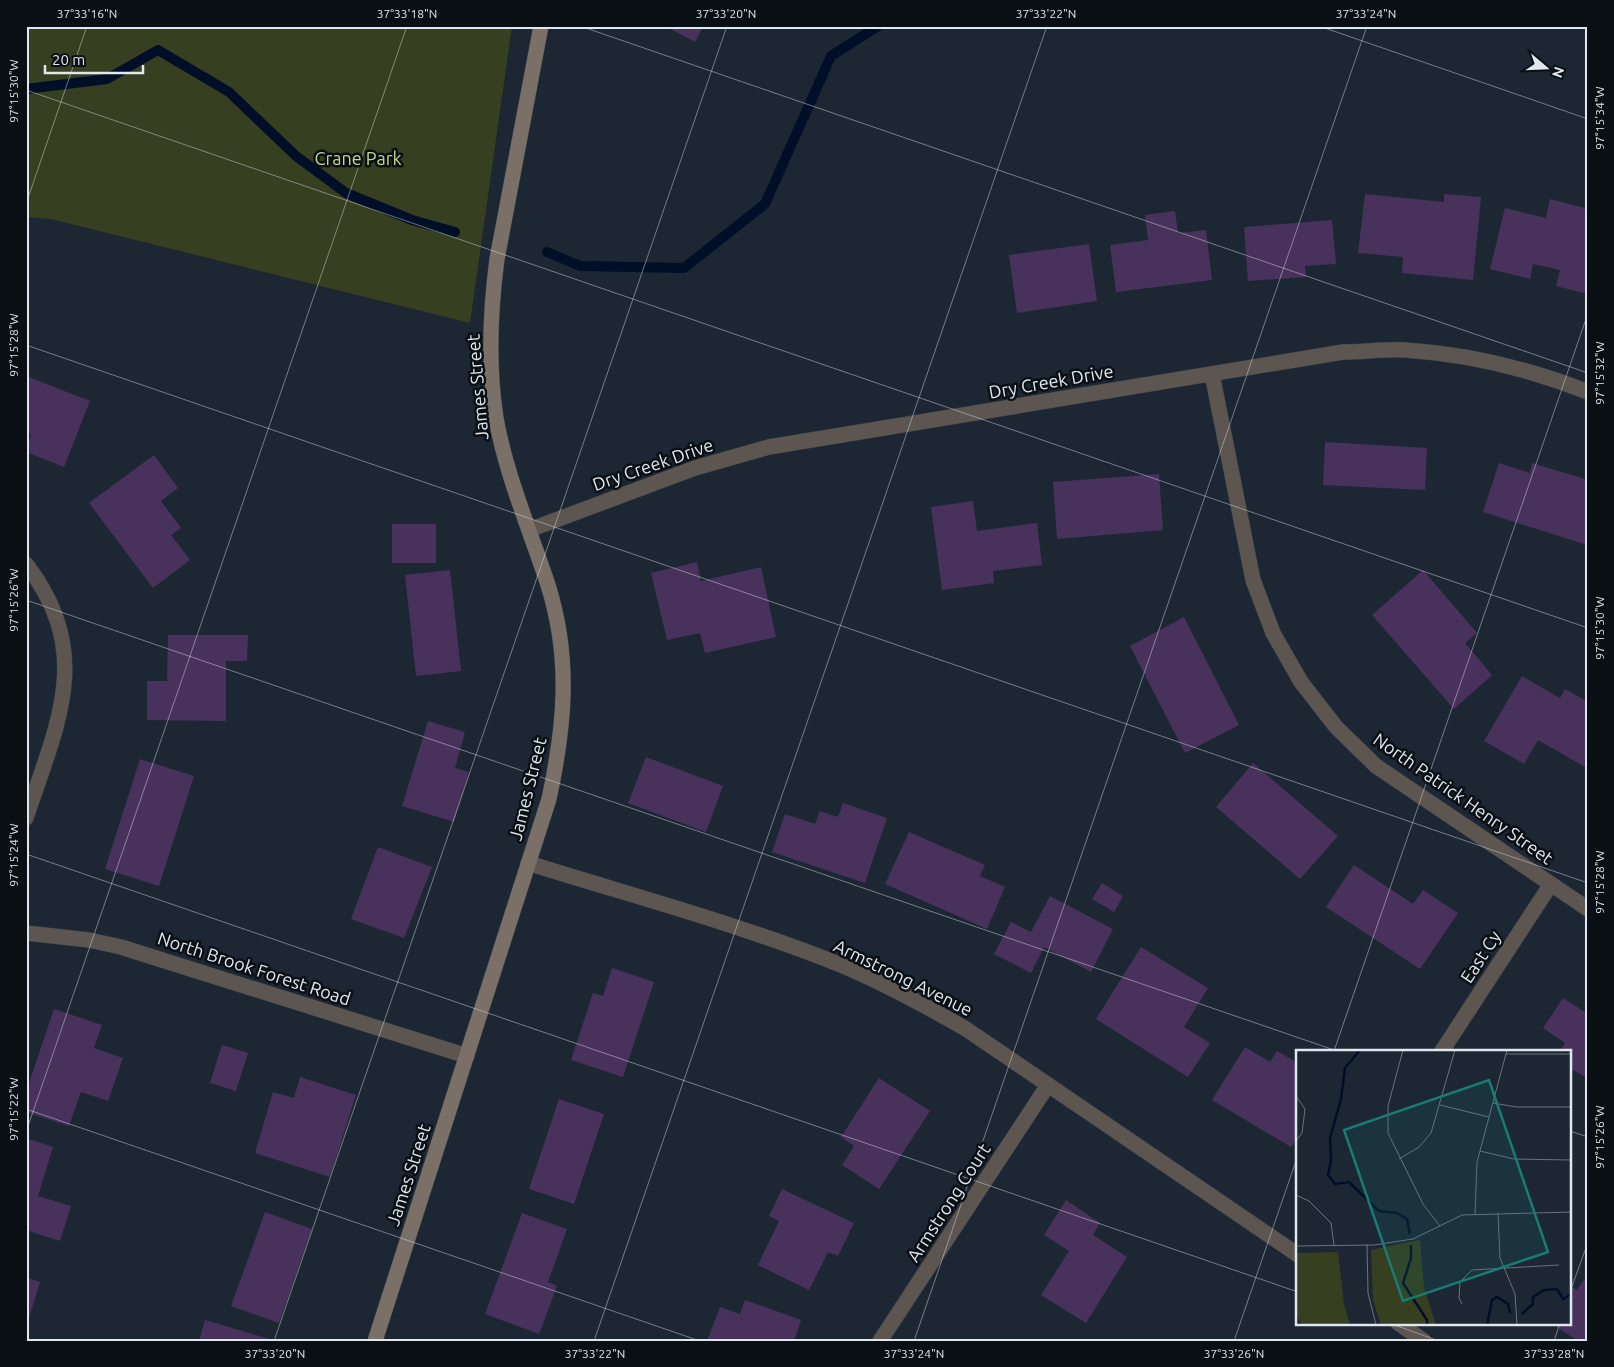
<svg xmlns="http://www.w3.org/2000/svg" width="1614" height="1367" viewBox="0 0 1614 1367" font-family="Ubuntu,sans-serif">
	<rect width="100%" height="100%" fill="#1c2733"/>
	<polygon fill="#363f20" points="26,26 512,26 470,323 51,219 26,217"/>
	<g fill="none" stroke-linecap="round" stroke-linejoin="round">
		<g stroke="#000f27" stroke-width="10">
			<polyline points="26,89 107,79 158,50 229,92 296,156 346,193 412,220 455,232"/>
			<polyline points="547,252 580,266 684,268 765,204 831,56 878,26"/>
		</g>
	</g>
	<g fill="#48325b">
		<polygon points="665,26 703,26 695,42"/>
		<polygon points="1365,194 1444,202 1444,194 1481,197 1473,280 1402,273 1403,257 1358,253"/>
		<polygon points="1550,199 1588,209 1588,294 1556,286 1560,270 1533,264 1530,279 1490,269 1505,208 1546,218"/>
		<polygon points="1175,211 1178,233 1206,230 1212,280 1116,292 1110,245 1148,240 1145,215"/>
		<polygon points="1332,220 1336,264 1305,266 1306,277 1248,281 1244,227"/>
		<polygon points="1089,244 1097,301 1017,313 1009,255"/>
		<polygon points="26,376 90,401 64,467 26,452 31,434 26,433"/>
		<polygon points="1325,442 1427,448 1425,490 1323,485"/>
		<polygon points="154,455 178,488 161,501 181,528 171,535 190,560 153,588 89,503"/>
		<polygon points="1499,463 1530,473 1532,463 1588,480 1587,545 1483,512"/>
		<polygon points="1159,474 1163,530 1057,539 1053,482"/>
		<polygon points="973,501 977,531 1037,523 1042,565 993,571 994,583 942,590 931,507"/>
		<rect x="392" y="524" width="44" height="39"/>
		<polygon points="697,562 701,581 761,567 776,637 705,653 700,633 667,640 651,573"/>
		<polygon points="450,570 461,671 416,676 405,575"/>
		<polygon points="1423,570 1477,633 1465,643 1492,675 1454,709 1372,615"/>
		<polygon points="1184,617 1239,725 1185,753 1130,646"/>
		<polygon points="168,635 248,635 247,661 226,661 226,721 147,720 147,681 167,681"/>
		<polygon points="1522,676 1560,698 1565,689 1588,702 1588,762 1585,767 1538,740 1524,764 1484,741"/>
		<polygon points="428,721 465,732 455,768 469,772 454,822 402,806"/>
		<polygon points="646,757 723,786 706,832 628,803"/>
		<polygon points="140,759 194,776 159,886 105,869"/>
		<polygon points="1253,763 1338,836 1300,879 1216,807"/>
		<polygon points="843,803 887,818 865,883 772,852 785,814 815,824 820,811 838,817"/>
		<polygon points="909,832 985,865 980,876 1005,887 987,929 885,884"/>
		<polygon points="378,847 432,867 404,938 351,919"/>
		<polygon points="1354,865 1413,904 1423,890 1458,913 1420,969 1326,907"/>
		<polygon points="1102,883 1123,896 1114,912 1092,899"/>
		<polygon points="1050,896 1113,929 1091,972 1044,947 1031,973 994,954 1011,922 1031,932"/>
		<polygon points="1141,947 1208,988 1184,1027 1210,1043 1188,1077 1096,1019"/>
		<polygon points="612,968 654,982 623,1077 571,1060 593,993 603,996"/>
		<polygon points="1563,998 1588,1014 1588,1079 1570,1068 1570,1051 1560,1051 1565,1043 1543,1028"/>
		<polygon points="54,1009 102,1025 94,1048 123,1058 108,1101 81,1092 69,1126 26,1112 26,1092"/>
		<polygon points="222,1045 248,1053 236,1091 210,1083"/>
		<polygon points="1245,1047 1270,1062 1277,1051 1298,1063 1298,1137 1291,1147 1212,1100"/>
		<polygon points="300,1077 356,1095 330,1177 255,1153 273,1092 294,1098"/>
		<polygon points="879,1078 930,1111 879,1189 842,1165 854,1146 841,1137"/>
		<polygon points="559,1099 604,1114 574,1204 529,1189"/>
		<polygon points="26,1138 53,1147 38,1196 71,1206 60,1241 29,1231 26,1238"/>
		<polygon points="782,1189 854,1223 838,1256 828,1252 809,1290 758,1265 779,1221 769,1216"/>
		<polygon points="1066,1200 1100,1223 1093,1235 1127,1257 1086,1323 1041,1295 1069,1251 1044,1235"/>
		<polygon points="265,1212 312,1229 279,1323 231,1306"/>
		<polygon points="522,1213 567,1229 548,1282 557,1286 539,1334 485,1314"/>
		<polygon points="26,1277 40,1282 27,1324 26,1324"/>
		<polygon points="1584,1279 1588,1281 1588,1341 1578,1341 1551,1323 1570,1323 1570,1286 1577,1290"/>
		<polygon points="745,1300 801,1320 794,1341 707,1341 720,1307 740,1314"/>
		<polygon points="205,1320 273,1340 273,1341 199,1341"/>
	</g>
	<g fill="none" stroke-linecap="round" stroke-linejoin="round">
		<defs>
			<g id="street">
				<polyline points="1212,374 1253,580 1273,633 1301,682 1336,727 1376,766 1588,909"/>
				<path d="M529,530l166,-62 74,-21 574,-95c20,0 41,-3 62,-2 62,4 125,19 183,42"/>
				<path d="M26,564c69,89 31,160 0,254"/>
				<path d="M528,863c105,33 211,61 313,102 43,18 85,41 125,64l332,226"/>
				<polyline points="26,933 89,940 121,947 467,1056"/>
				<polyline points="1442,1051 1551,884"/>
				<polyline points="1398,1323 1424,1341"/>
				<polyline points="880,1341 1048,1085"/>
			</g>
			<path id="secondary" d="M375,1341l174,-542c16,-74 22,-141 -1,-214 -18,-55 -42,-110 -52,-167 -8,-52 -6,-106 1,-159l44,-233"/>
		</defs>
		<use href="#street" stroke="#37424d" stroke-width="16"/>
		<use href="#secondary" stroke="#37424d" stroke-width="16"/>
		<use href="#street" stroke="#5c5550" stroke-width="15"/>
		<use href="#secondary" stroke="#7b7068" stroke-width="15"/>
	</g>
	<path fill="none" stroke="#e0e7ef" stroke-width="1" stroke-opacity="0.45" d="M580,26l1008,347M1319,26l269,93M26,90l1562,538M26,204l61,-178M26,345l1562,538M26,600l1311,451M26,854l1272,438M1334,1051l254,-738M26,1109l674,232M1570,1131l18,6M26,1132l381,-1106M1570,1292l18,-50M1389,1323l50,18M274,1341l453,-1315M594,1341l453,-1315M914,1341l453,-1315M1234,1341l64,-186M1554,1341l6,-18"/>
	<g text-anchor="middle" stroke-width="5" stroke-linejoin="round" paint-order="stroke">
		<g font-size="18" fill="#c2da8c" stroke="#0a0f14">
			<text x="358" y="165">Crane Park</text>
		</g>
		<g font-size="18" fill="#e0e7ef" stroke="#0a0f14">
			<text transform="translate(1051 382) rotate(-10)" y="6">Dry Creek Drive</text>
			<text transform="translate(478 387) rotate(-95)" y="6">James Street</text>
			<text transform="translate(653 465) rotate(-19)" y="6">Dry Creek Drive</text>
			<text transform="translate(528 789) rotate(-76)" y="6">James Street</text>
			<text transform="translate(1463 799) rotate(35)" y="6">North Patrick Henry Street</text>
			<text transform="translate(1481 957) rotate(-57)" y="6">East Cy</text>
			<text transform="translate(254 969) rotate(18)" y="6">North Brook Forest Road</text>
			<text transform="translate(903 978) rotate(26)" y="6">Armstrong Avenue</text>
			<text transform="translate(409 1175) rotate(-72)" y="6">James Street</text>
			<text transform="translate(949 1203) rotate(-57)" y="6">Armstrong Court</text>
		</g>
	</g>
	<g transform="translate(1296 1050)">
		<rect width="275" height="275" fill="#1c2733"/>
		<path d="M124,190l4,48 12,37h-55l-8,-25 -2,-50zM42,202l6,52 6,21h-48l-6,-10v-62z" fill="#363f20"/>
		<path fill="none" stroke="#000f27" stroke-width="2.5" d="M64,0l-15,18 -4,31 -11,39 1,23 -3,14 7,9 14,-2 30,29 18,2 10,6 3,15M115,195v13l-8,25 24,37v5M226,264l11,-10v-7l11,-7 13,-1 6,10 8,-5M191,275l5,-25 5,-3 11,7 2,9"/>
		<path fill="none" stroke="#6a747e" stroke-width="1" d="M107,0l-15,56v27l35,71 17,22M210,4h65M0,46l9,13 -3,24 -6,8M197,53l23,4h55M144,55l49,12M184,101l34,8 57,1M103,109l20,-12 12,-14 24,-83M0,145l13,6 22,22 3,22M202,163l2,45 15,36 2,31M179,164l2,-52 30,-112M71,194l1,49 8,32M0,196l78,-1 39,-6 49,-24 109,-3M166,254l-3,-6 1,-16 12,-12 87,-5"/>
		<path fill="#197c74" fill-opacity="0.15" stroke="#197c74" stroke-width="2.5" d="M193,30l59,172 -145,49 -59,-171z"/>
		<rect width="275" height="275" fill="none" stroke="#e0e7ef" stroke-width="2.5"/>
	</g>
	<rect width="1614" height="1367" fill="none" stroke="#0a0f14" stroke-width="55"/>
	<g transform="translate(1546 68) rotate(109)" stroke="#0a0f14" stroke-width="4" paint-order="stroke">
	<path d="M0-4L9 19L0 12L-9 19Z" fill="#e0e7ef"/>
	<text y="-8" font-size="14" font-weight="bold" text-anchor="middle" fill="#e0e7ef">N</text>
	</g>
	<path d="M45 65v8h98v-8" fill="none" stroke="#e0e7ef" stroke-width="2.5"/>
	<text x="52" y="65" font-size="15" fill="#e0e7ef" stroke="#0a0f14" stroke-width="4" paint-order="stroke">20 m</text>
	<rect x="28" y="28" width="1558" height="1312" fill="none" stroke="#e0e7ef" stroke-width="2"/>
	<g font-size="12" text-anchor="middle" fill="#e0e7ef">
		<text x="87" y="18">37°33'16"N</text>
		<text x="407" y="18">37°33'18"N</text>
		<text x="726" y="18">37°33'20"N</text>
		<text x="1046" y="18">37°33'22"N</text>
		<text x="1366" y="18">37°33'24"N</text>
		<text transform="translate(14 91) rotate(-90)" y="4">97°15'30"W</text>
		<text transform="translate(1600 118) rotate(-90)" y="4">97°15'34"W</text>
		<text transform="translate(14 345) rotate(-90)" y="4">97°15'28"W</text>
		<text transform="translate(1600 373) rotate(-90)" y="4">97°15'32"W</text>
		<text transform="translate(14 600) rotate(-90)" y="4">97°15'26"W</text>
		<text transform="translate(1600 628) rotate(-90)" y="4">97°15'30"W</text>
		<text transform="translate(14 855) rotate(-90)" y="4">97°15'24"W</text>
		<text transform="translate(1600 882) rotate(-90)" y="4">97°15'28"W</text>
		<text transform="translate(14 1109) rotate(-90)" y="4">97°15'22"W</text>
		<text transform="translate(1600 1137) rotate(-90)" y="4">97°15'26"W</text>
		<text x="275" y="1358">37°33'20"N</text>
		<text x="595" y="1358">37°33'22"N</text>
		<text x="914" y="1358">37°33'24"N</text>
		<text x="1234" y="1358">37°33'26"N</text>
		<text x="1554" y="1358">37°33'28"N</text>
	</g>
</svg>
